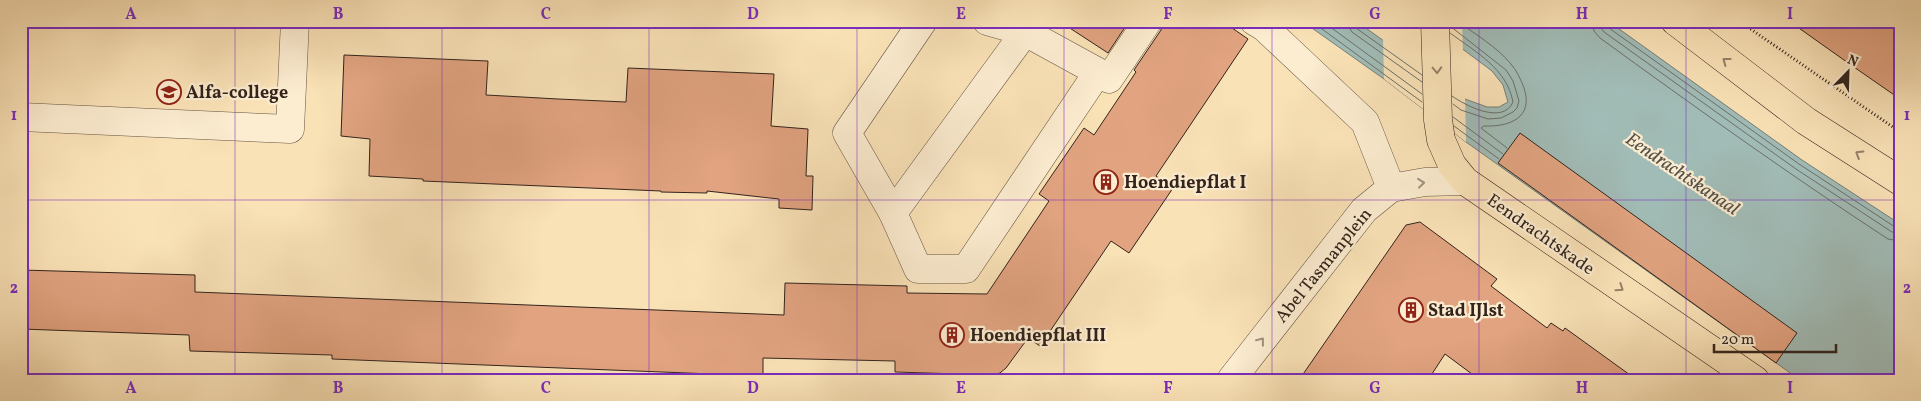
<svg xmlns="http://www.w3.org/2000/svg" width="1921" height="401" viewBox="0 0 1921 401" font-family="Vollkorn,serif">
	<rect width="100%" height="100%" fill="#fae2b7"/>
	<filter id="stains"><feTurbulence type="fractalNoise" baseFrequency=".004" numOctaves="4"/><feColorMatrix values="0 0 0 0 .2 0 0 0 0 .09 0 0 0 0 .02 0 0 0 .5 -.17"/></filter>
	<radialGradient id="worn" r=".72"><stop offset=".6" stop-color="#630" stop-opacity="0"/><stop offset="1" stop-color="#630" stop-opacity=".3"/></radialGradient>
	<polygon fill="#a1bcb7" stroke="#757f79" points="1302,21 1356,21 1465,99 1487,107 1499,107 1508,102 1503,85 1492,71 1425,21 1608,21 1802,160 1900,224 1900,380 1800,380 1466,142 1384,79"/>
	<g fill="#fae2b7">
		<polygon points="1422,21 1462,21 1463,52 1423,23"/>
		<polygon points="1383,38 1465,96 1466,142 1384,79"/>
	</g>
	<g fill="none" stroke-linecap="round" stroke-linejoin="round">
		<g stroke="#6a706a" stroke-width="1">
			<polyline points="1311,21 1422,102"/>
			<polyline points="1322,21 1422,94"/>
			<polyline points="1348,21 1349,27 1352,32 1422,82"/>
			<polyline points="1354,21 1356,28 1422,75"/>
			<path d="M1457,21c18,13 40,26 54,43 6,7 10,16 13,24 10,30 -15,39 -40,38l-3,2 26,20"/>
			<path d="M1592,21l2,10 6,7c95,69 190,137 288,201l12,2"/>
			<polyline points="1600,21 1601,28 1604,32 1796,169 1892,232 1900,234"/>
			<polyline points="1606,21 1609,28 1799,164 1895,227 1900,228"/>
			<polyline points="1450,26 1506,70 1513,81 1519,101 1517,108 1513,112 1501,118 1488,119 1461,110 1453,104"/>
			<path d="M1450,33c26,19 57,36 63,69 -10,23 -47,4 -61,-6"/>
			<polyline points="1453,117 1503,154"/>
			<polyline points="1454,126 1499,159"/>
		</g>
	</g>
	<g fill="#e1a380" stroke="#32231c">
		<polygon points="1059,21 1129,21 1108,53"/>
		<polygon points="1163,21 1222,21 1248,39 1156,176 1173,188 1129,253 1111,241 1040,346 1028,338 1006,368 1000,373 993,375 895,372 895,361 763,358 763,376 332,359 332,355 190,351 189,335 21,329 21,270 195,275 195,292 784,315 785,283 907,286 907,293 987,294 1049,201 1039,194 1084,128 1094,135 1136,72 1134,70 1161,30"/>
		<polygon points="1789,21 1900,21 1900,99 1851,65"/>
		<polygon points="344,55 488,61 486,95 558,99 626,102 628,68 774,74 771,126 808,129 806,176 813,176 812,210 779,208 779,199 707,191 707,193 661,192 661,191 423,181 423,179 369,176 370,139 341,136"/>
		<polygon points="1520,133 1797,333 1776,363 1498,163"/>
		<polygon points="1420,222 1497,279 1491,286 1547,328 1551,323 1563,331 1565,328 1637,380 1480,380 1445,354 1428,380 1299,380 1406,225"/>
	</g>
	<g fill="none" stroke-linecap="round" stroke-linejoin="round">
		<defs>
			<g id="minor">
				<polyline points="987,21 1025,32"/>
				<polyline points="1254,21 1264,27 1365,122 1391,188"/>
				<polyline points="1098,72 966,269 918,269 893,213 1025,32 1098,72 1109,79 1148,21"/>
				<polyline points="21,117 290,129 295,21"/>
				<polyline points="893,213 847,133 923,21"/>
				<polyline points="1231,380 1364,210 1391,188 1425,182 1465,181"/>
			</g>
			<g id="major">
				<polyline points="1435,21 1438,120 1441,140 1452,165 1465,181 1755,380"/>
				<polyline points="1675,21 1806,121 1900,181"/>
			</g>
		</defs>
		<use href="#minor" stroke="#645343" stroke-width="29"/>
		<use href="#major" stroke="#32231c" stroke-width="29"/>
		<polyline stroke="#32231c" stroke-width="3" stroke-dasharray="1 2.5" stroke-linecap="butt" points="1739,21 1900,132"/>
		<use href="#minor" stroke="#fcecd0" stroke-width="28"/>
		<use href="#major" stroke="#fae2b7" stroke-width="28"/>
	</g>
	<defs><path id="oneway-chevron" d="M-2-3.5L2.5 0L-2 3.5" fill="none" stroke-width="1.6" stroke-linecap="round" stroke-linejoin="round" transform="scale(1.25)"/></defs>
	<g stroke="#96826a">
		<use href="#oneway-chevron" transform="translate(1726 61) rotate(-143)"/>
		<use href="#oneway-chevron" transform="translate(1437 70) rotate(88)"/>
		<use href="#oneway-chevron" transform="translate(1859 154) rotate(-148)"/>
		<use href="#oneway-chevron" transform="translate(1620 288) rotate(34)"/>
	</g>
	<g stroke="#a1927f">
		<use href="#oneway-chevron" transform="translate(1421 183) rotate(-6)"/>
		<use href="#oneway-chevron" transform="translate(1261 341) rotate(-52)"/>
	</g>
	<path fill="none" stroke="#7b2cbf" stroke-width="1" stroke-opacity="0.55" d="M235,21v359M442,21v359M649,21v359M857,21v359M1064,21v359M1272,21v359M1479,21v359M1686,21v359M21,200h1879"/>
	<defs>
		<symbol id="university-ring" viewBox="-11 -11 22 22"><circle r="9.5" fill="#fcecd0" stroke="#8f2418" stroke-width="1.5"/><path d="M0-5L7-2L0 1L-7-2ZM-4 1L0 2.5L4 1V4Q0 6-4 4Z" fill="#8f2418"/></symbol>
		<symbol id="building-ring" viewBox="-11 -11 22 22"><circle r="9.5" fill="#fcecd0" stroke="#8f2418" stroke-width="1.5"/><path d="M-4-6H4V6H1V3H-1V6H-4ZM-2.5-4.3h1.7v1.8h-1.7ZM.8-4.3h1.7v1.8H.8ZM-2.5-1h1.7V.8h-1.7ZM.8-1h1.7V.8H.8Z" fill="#8f2418"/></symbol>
	</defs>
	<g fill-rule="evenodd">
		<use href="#university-ring" x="155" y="78" width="28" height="28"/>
		<use href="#building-ring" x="1092" y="168" width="28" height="28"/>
		<use href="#building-ring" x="1397" y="296" width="28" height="28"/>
		<use href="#building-ring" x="938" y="321" width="28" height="28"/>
	</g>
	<g text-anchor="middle" stroke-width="4.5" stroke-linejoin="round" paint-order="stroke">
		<g font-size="18" font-weight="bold" fill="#32231c" stroke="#fcecd0" text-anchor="start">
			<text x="186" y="98">Alfa-college</text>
			<text x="1124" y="188">Hoendiepflat I</text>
			<text x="1428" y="316">Stad IJlst</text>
			<text x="970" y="341">Hoendiepflat III</text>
		</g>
		<g font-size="18" fill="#32231c" stroke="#fcecd0">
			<text transform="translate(1541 234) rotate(35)" y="6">Eendrachtskade</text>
			<text transform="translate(1323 265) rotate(-51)" y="6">Abel Tasmanplein</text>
		</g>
		<g font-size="19" font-style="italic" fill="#53514a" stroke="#fcecd0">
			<text transform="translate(1683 173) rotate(34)" y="7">Eendrachtskanaal</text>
		</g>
	</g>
	<rect width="1921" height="401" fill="none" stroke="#fae2b7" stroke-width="55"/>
	<g transform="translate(1848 72) rotate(23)" stroke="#fcecd0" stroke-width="4" paint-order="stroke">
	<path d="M0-4L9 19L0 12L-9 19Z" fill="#32231c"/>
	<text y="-8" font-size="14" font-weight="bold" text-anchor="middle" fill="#32231c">N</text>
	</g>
	<path d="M1714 344v8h122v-8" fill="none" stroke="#32231c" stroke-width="2.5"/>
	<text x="1721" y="344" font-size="15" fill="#32231c" stroke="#fcecd0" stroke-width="4" paint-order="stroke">20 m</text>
	<rect x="28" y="28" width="1866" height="346" fill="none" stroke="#7b2cbf" stroke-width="2"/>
	<g font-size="16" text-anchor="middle" font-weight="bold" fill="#7b2cbf">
		<text x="131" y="19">A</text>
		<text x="338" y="19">B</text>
		<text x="546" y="19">C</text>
		<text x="753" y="19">D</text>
		<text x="961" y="19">E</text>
		<text x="1168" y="19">F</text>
		<text x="1375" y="19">G</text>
		<text x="1582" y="19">H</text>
		<text x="1790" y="19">I</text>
		<text x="14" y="120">1</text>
		<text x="1907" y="120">1</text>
		<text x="14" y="293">2</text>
		<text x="1907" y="293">2</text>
		<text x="131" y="393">A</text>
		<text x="338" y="393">B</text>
		<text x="546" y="393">C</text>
		<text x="753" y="393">D</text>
		<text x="961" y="393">E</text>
		<text x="1168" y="393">F</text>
		<text x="1375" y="393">G</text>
		<text x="1582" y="393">H</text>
		<text x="1790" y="393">I</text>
	</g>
	<rect width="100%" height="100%" filter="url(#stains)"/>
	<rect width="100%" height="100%" fill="url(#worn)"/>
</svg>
